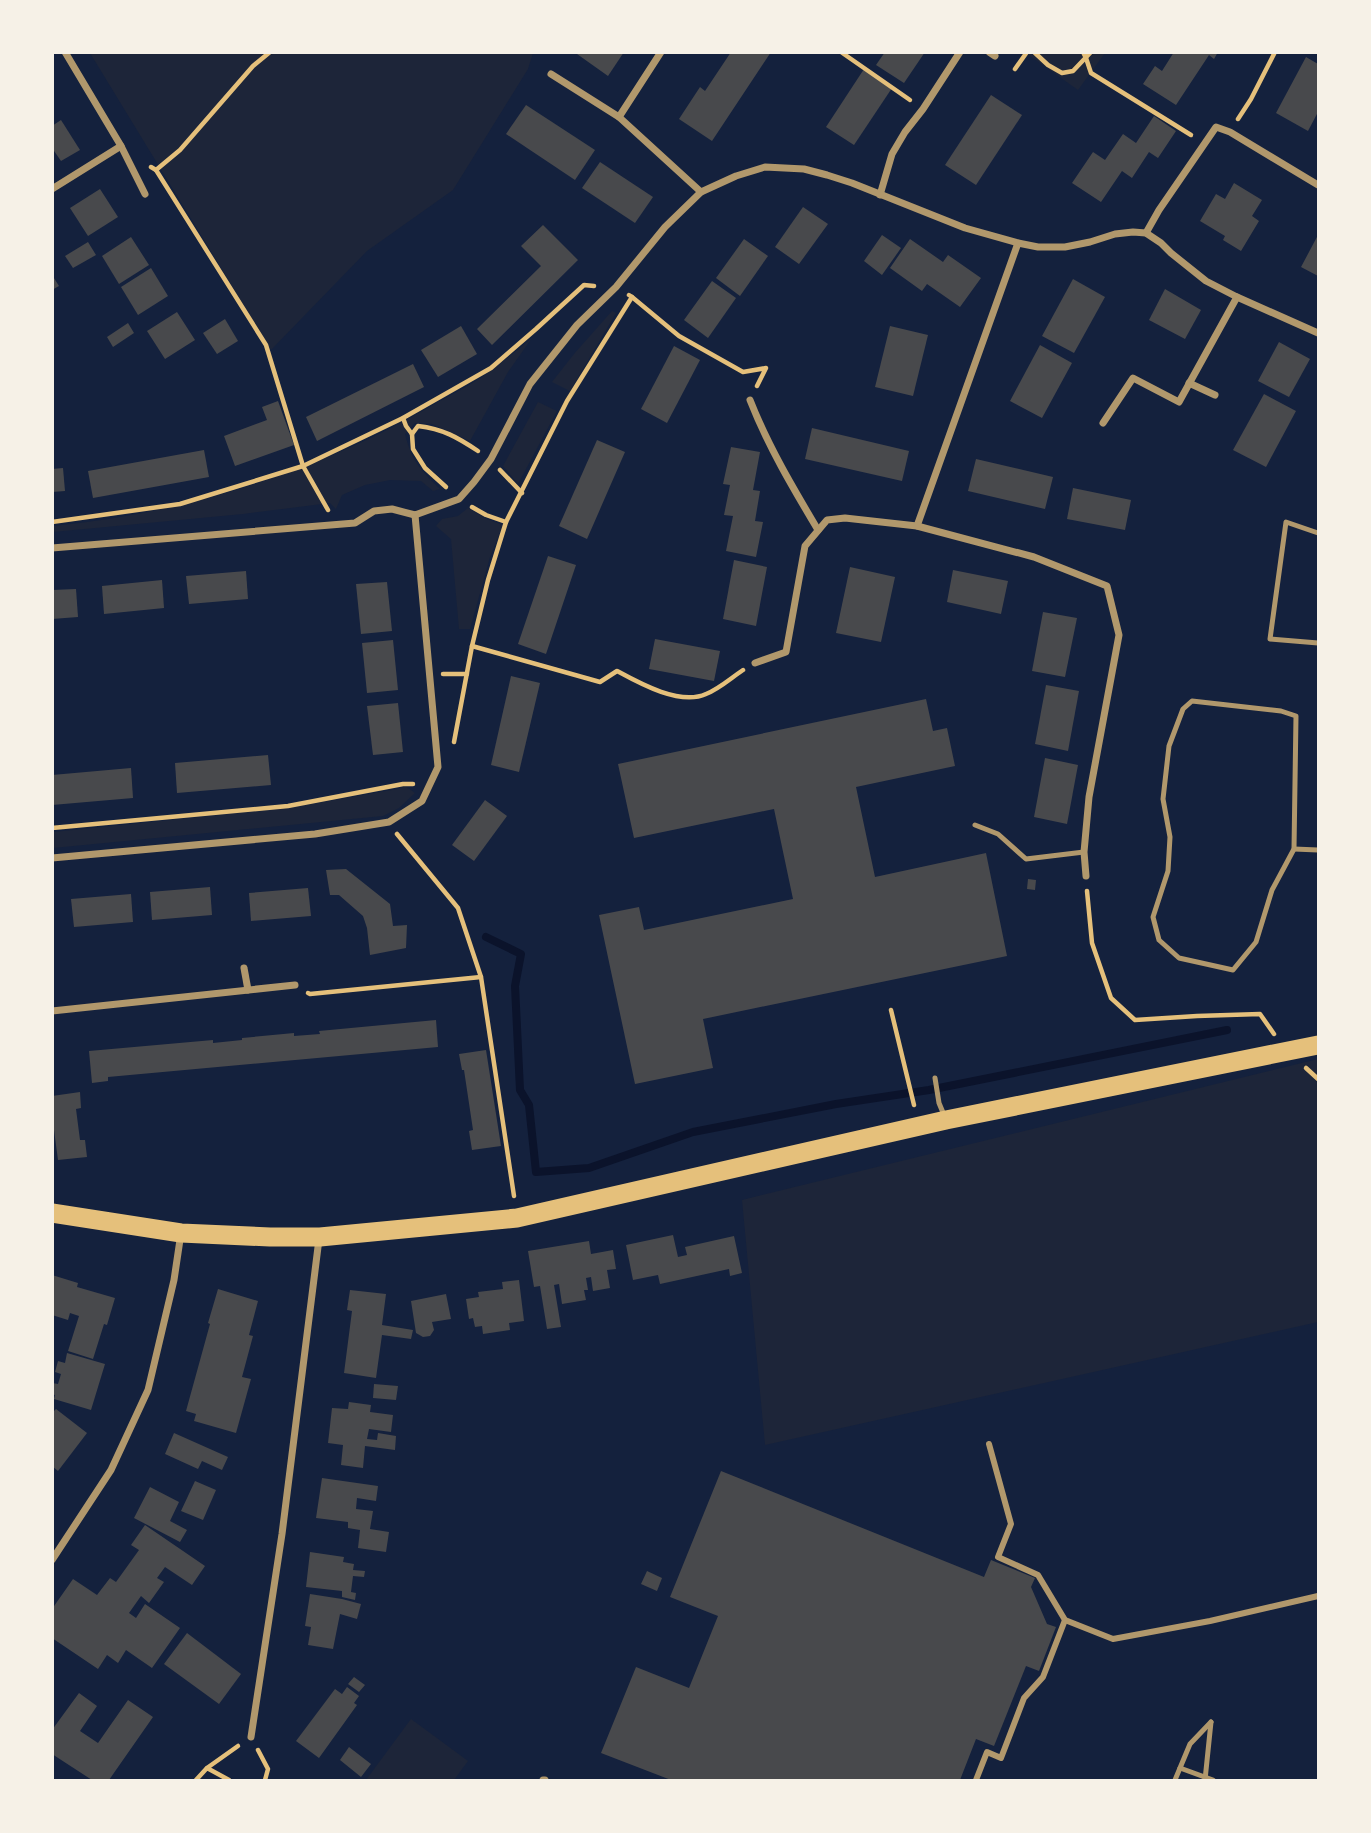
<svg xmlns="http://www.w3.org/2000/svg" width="1371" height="1833" viewBox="0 0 1371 1833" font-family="'Fira Sans',sans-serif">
	<rect width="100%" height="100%" fill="#14213d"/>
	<g fill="#1d2539">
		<polygon points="90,53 533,53 528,69 453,190 367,251 271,350"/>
		<polygon points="1026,53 1105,53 1078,90"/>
		<polygon points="612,311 616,313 570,391 552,382 574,354"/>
		<path d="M532,338l-24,34 -38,69 -38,-17 -17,-1 -10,11c7,28 15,35 35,55l-7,2 -12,-10 -31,-1 -25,5 -23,10 -6,14 -6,-6 -87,11 -190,18v-6c131,-13 258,-52 373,-117 18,-11 38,-20 56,-32 17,-12 34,-26 50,-39z"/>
		<polygon points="538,402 557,411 518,484 503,466"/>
		<polygon points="468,508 487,519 503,525 490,557 470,629 459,629 451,539 436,526 442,519 458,516"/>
		<polygon points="405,786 415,793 399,808 383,816 53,848 53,832 289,808 397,789"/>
		<polygon points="1318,1059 1318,1322 765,1445 742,1200"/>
		<polygon points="411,1719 468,1761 454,1780 366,1780"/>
	</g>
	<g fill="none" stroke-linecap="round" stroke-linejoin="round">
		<polyline stroke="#0b132b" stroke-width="8" points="486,937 521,954 515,986 520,1090 529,1105 536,1172 589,1168 693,1132 836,1104 929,1090 1227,1030"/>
	</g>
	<g fill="#48494c">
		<polygon points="578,52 624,52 608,76 577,54"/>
		<polygon points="731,52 771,52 712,141 679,119 700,87 705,91"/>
		<polygon points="885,52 925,52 904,83 876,65"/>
		<polygon points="1174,52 1218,52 1214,59 1209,55 1176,105 1143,84 1155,66 1162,71"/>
		<polygon points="1306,57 1318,64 1318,112 1308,131 1276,113"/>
		<polygon points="864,69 892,88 854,145 826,127"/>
		<polygon points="991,95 1022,115 976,185 945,165"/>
		<polygon points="526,105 595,150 575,180 506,134"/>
		<polygon points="1154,116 1176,131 1158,158 1149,152 1132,178 1122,171 1101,202 1072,183 1093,152 1105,160 1123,134 1136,143"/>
		<polygon points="61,120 80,150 61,161 52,148 52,126"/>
		<polygon points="600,162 653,197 635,223 582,188"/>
		<polygon points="1234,183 1262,200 1252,216 1259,221 1241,251 1223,240 1225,236 1200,221 1216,194 1225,199"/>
		<polygon points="100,189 118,217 88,236 70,208"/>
		<polygon points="803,207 828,224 799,264 775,247"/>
		<polygon points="543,225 578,260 492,345 477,329 541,266 521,246"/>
		<polygon points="882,235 901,248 882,275 864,261"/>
		<polygon points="1318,235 1318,276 1301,267"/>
		<polygon points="131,237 149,265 119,284 102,256"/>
		<polygon points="744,239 768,256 740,296 716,278"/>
		<polygon points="910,239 943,262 948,255 981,278 960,307 927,284 922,291 890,268"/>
		<polygon points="88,242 96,255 73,268 65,256"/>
		<polygon points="151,268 168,296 138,315 121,287"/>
		<polygon points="52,275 59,286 52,290"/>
		<polygon points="1073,279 1105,297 1074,353 1042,336"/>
		<polygon points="712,281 736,298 708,338 684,320"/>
		<polygon points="1165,289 1201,310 1185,339 1149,320"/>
		<polygon points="177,312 195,340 165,359 147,331"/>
		<polygon points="225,319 238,341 217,354 203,333"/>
		<polygon points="128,323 134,333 113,347 107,337"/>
		<polygon points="461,326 477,354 438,377 421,350"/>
		<polygon points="890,326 928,335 913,396 875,387"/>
		<polygon points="1279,342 1310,359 1289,397 1258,381"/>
		<polygon points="1040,345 1072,363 1042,418 1010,401"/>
		<polygon points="674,346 700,360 667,423 641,409"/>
		<polygon points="413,364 424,387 317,441 306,417"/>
		<polygon points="1264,394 1296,411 1266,467 1233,450"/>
		<polygon points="278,401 294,445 235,466 224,436 267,420 262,407"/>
		<polygon points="812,428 909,451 902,481 805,459"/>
		<polygon points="597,440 625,452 587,539 559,526"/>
		<polygon points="731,447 760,452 753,490 760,491 755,521 763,522 756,557 726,551 733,516 724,515 730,485 723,484"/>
		<polygon points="204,450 209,477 93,498 88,471"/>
		<polygon points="976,459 1053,477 1045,509 968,491"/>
		<polygon points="63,468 65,491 52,492 52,469"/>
		<polygon points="1073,488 1131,500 1125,530 1067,519"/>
		<polygon points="548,556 576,565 546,654 518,644"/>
		<polygon points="734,560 767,567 756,626 723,619"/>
		<polygon points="850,567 895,577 881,642 836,633"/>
		<polygon points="953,570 1008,581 1001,614 947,602"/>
		<polygon points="246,571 248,599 189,604 186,576"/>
		<polygon points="162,580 164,608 104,614 102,586"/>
		<polygon points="387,582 392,631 361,634 356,584"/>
		<polygon points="76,589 78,617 52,619 52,590"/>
		<polygon points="1043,612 1077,618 1065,677 1032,671"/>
		<polygon points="655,639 720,651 714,681 649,669"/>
		<polygon points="393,640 398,690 367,693 362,643"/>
		<polygon points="511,676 540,683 519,772 491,765"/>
		<polygon points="1046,685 1079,691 1068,751 1035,744"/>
		<polygon points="926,699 933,731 947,728 955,766 856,787 875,877 986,853 1007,956 703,1019 713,1068 635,1084 599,915 639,907 644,930 793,899 774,809 634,838 618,764"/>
		<polygon points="398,703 403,752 373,755 367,706"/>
		<polygon points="268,755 271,785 177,793 175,763"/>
		<polygon points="1045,758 1078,765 1067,824 1034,817"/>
		<polygon points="131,768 133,798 52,805 52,775"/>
		<polygon points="485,800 507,816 474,861 452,845"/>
		<polygon points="346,869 390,904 393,926 407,925 406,948 370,955 367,928 363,916 339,895 330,895 326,870"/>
		<polygon points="1028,879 1036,880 1035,890 1027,889"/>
		<polygon points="210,887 212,915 152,920 150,892"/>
		<polygon points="308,888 311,916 251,921 249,893"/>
		<polygon points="131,894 133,922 74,927 71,899"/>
		<polygon points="436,1020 438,1047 108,1077 108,1081 92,1083 89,1051 213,1040 213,1043 242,1040 242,1038 294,1033 294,1036 320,1034 319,1031"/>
		<polygon points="486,1050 501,1146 472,1150 469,1131 473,1130 464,1070 462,1070 459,1054"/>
		<polygon points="80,1092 81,1108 76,1109 80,1140 85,1140 87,1157 58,1160 52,1115 52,1096"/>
		<polygon points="673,1235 678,1257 687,1255 685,1247 734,1236 742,1273 730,1276 729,1269 660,1284 658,1275 633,1280 626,1245"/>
		<polygon points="589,1241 591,1254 613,1250 616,1269 607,1270 610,1288 593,1291 591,1277 586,1278 588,1290 584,1290 586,1300 562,1304 559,1284 554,1285 561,1327 547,1329 540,1286 534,1287 528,1251"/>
		<polygon points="52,1275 78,1283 77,1287 115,1298 107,1325 104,1324 93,1359 68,1351 79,1316 70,1313 68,1320 52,1315"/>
		<polygon points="519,1280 524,1321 509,1323 510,1330 483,1334 482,1326 475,1327 473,1318 469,1319 466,1299 479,1297 478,1292 503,1289 502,1282"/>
		<polygon points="218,1289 258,1301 249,1335 253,1336 242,1377 251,1379 236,1433 194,1421 196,1414 186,1411 210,1324 208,1323"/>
		<polygon points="350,1290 386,1294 382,1325 413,1330 411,1339 382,1335 376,1378 344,1373 352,1311 347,1310"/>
		<polygon points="446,1294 451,1319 432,1322 434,1330 430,1336 423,1337 416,1333 411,1301"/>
		<polygon points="67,1353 105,1364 91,1410 54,1399 55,1395 52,1394 52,1383 58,1384 61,1374 55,1372 58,1361 65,1363"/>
		<polygon points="374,1384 398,1386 396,1400 373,1398"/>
		<polygon points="349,1402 371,1405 370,1412 393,1415 391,1432 369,1429 367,1439 377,1440 378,1433 396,1436 395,1450 365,1446 363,1468 341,1465 343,1445 328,1443 332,1408 348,1409"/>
		<polygon points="56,1409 87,1433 58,1471 52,1466 52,1413"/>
		<polygon points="174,1433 228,1457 222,1470 202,1461 198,1469 165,1454"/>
		<polygon points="721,1471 984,1577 991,1560 1035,1578 1031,1587 1047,1624 1056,1627 1039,1671 1026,1666 994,1746 976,1739 960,1780 671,1780 601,1753 636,1667 689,1688 718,1616 670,1597"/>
		<polygon points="322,1478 378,1486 376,1501 357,1498 356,1509 373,1511 370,1529 389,1532 386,1552 358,1548 360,1530 348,1528 348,1522 316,1518"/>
		<polygon points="195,1481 216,1490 203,1520 181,1511"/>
		<polygon points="150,1487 179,1502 170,1521 187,1530 180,1542 134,1518"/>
		<polygon points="145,1525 205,1566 192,1585 165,1567 157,1578 164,1582 149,1603 141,1596 129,1613 136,1618 145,1604 180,1628 152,1668 126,1650 118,1663 107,1655 98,1669 52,1638 52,1609 73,1579 97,1595 110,1578 116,1582 139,1550 131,1545"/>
		<polygon points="310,1552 344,1557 343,1562 354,1564 353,1570 365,1571 364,1577 353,1576 351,1592 356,1593 355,1600 342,1597 342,1591 306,1587"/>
		<polygon points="647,1571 662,1578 657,1591 641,1584"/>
		<polygon points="310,1594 342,1599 361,1604 357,1619 340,1614 333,1649 308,1645 311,1627 305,1626"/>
		<polygon points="187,1633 241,1674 219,1704 164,1664"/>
		<polygon points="354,1677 365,1685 359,1692 348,1684"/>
		<polygon points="347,1687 359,1696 354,1703 357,1705 319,1758 296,1741 335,1689 342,1694"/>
		<polygon points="79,1693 97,1706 80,1731 98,1743 128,1700 153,1717 109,1780 92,1780 52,1754 52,1730"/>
		<polygon points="349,1747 371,1764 361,1777 340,1760"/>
	</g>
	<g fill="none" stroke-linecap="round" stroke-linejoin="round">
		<g stroke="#e5c07b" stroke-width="4.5">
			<polyline points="841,52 910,100"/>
			<polyline points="1034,52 1048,65 1062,73 1073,71 1091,52"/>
			<polyline points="1083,52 1086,58 1091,73 1191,135"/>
			<polyline points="1015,69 1027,52"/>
			<polyline points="1238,119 1251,99 1275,52"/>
			<polyline points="151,167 156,170 266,345 303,466 328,510"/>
			<polyline points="156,170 180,150 253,66 270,52"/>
			<polyline points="632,297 679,336 743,372 766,368 757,386"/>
			<polyline points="403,418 406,426 412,434 413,449 425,468 446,487"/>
			<path d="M412,434l6,-8c25,3 39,11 60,25"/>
			<polyline points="500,470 522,493"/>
			<polyline points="472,507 486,515 506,522"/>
			<polyline points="52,522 180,504 303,466 403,418 491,368 536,329 584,285 594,286"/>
			<path d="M472,646l128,36 17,-11c22,12 63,35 89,23 13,-5 25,-16 37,-24"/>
			<polyline points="443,674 467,674"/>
			<polyline points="454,742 472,646 488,580 506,522 567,401 632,297 629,295"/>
			<polyline points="52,828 288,806 403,784 413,784"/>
			<polyline points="397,834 458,908 481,977 514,1196"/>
			<polyline points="1087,891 1092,943 1111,998 1135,1020 1197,1016 1260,1014 1274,1034"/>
			<polyline points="308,993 310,994 481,977"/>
			<polyline points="891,1010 914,1105"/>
			<polyline points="1306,1068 1318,1079"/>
			<polyline points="258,1750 268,1769 265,1780"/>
			<polyline points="207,1768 238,1746"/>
			<polyline points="196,1780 207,1768 229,1780"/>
		</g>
		<g stroke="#b1986c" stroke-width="5">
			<polyline points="1318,533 1286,522 1270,639 1318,643"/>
			<polygon points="1192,701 1281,711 1296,716 1294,849 1272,890 1256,942 1233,970 1179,958 1159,940 1153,917 1168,871 1170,837 1163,799 1169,746 1183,709"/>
			<polyline points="975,825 998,834 1026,859 1084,852"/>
			<polyline points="1294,849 1318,850"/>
			<polyline points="935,1078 939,1103 944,1115"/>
			<polyline points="1180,1768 1213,1780"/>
			<polyline points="1175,1780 1190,1744 1211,1722"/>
			<polyline points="1205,1780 1211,1722"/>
		</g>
		<g stroke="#b1986c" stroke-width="6">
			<polyline points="989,1444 1011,1524 998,1557 1038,1575 1065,1620 1113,1639 1210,1621 1318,1596"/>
			<polyline points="976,1780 987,1752 1001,1758 1024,1698 1043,1677 1065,1620"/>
		</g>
		<g stroke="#b1986c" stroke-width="7">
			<polyline points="65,52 121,146 145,194"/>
			<polyline points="989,52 995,56"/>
			<polyline points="551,74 619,117 701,192"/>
			<polyline points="619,117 661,52"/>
			<polyline points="52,189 121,146"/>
			<polyline points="880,195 892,154 905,132 923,109 960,52"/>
			<polyline points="1146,233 1159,210 1216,127 1230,132 1318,185"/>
			<polyline points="1189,383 1215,395"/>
			<path d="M750,400c18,46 43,88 68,130"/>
			<polyline points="1103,423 1133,378 1179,402 1237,297"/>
			<polyline points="917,526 1018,243"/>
			<polyline points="52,548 355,523 374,511 392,509 415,515 459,499 474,482 491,459 530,384 577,325 616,287 665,227 701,192 736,176 765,167 804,169 827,175 852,183 965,228 1018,243 1038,247 1065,247 1090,242 1115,234 1133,232 1146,233 1161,243 1171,253 1206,281 1237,297 1318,333"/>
			<polyline points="755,663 786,652 805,546 827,520 845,518 917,526 1034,557 1107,586 1119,635 1089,797 1084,852 1086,876"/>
			<polyline points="52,858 315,834 389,822 422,801 438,767 415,515"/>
			<polyline points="244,968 248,990"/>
			<polyline points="52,1011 295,985"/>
			<polyline points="52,1560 111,1470 148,1390 174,1280 181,1233"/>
			<polyline points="251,1737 282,1534 319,1239"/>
			<polyline points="543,1780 545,1780"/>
		</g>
		<polyline stroke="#e5c07b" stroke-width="19" points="52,1213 181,1233 270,1237 320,1237 517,1218 946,1120 1318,1045"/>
	</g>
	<rect width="1371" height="1833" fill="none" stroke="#f6f1e7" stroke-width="108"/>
</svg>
